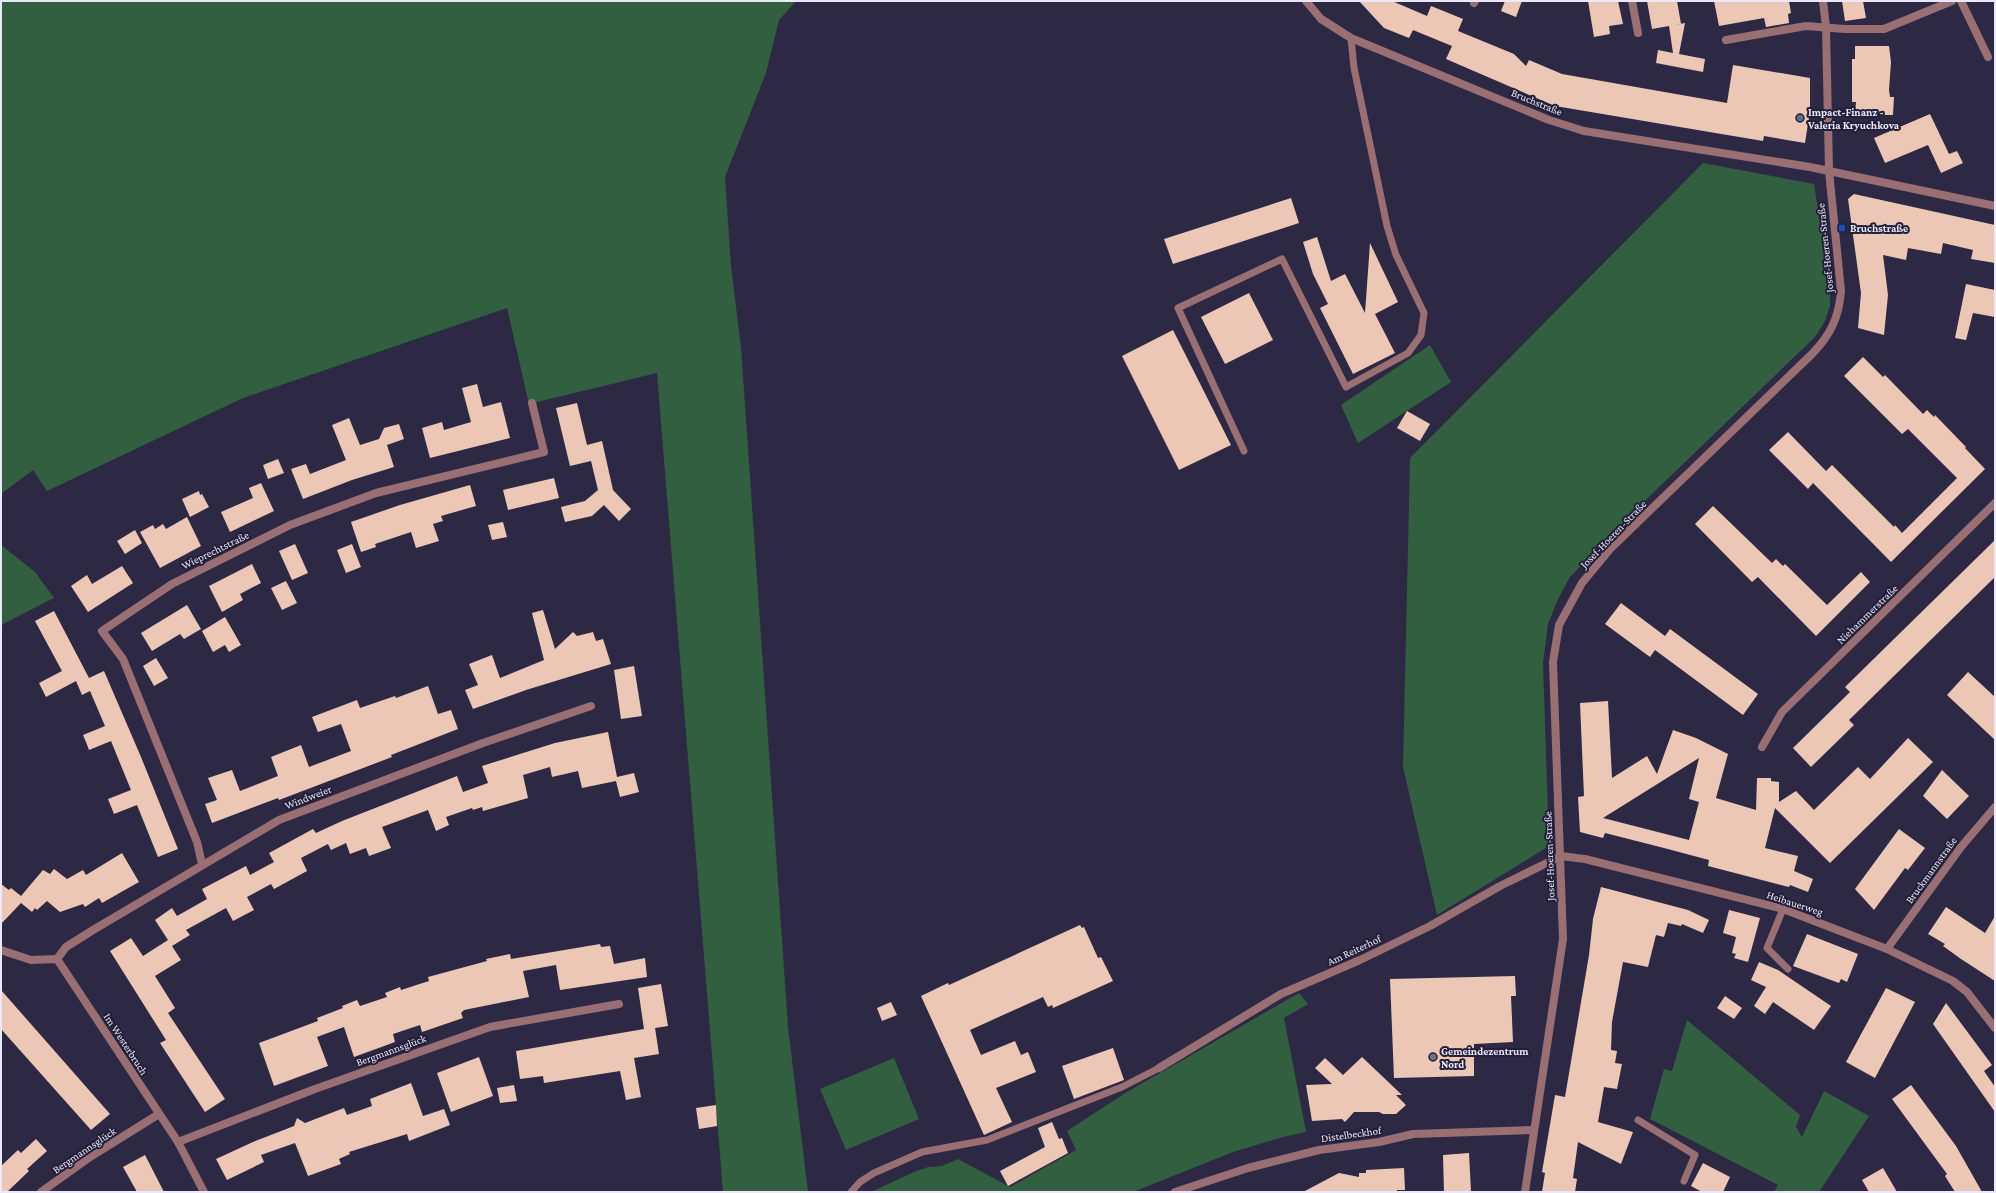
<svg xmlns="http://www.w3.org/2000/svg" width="1996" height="1193" viewBox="0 0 1996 1193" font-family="'Crimson Pro',serif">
	<rect width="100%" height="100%" fill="#2d2944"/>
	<g fill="#315f40">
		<polygon points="1,1 796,1 779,20 766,73 725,177 731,266 741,347 788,1027 808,1192 723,1192 657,373 529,404 507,308 243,398 47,491 33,470 1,494"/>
		<polygon points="1703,163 1814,184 1830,286 1830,306 1825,321 1815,337 1655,491 1570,577 1558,599 1548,624 1543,663 1549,846 1437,915 1403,767 1410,458"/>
		<polygon points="1430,345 1451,382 1358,443 1341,405"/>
		<polygon points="1,545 35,572 54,598 1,625"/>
		<polygon points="1299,993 1308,1004 1284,1018 1306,1132 1283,1137 1233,1152 1133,1192 871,1192 914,1172 928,1167 942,1166 958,1159 1010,1187 1076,1150 1067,1131 1127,1092"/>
		<polygon points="1687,1020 1800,1115 1796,1127 1802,1137 1824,1091 1869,1116 1819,1192 1774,1192 1778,1185 1650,1119 1664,1069 1672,1071"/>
		<polygon points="894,1058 919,1119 846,1150 820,1089"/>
	</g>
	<g fill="#ecc7b6" fill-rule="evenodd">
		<polygon points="1359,1 1392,1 1427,16 1431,6 1446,12 1463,19 1458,31 1514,54 1526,66 1529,60 1562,74 1727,103 1733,65 1810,78 1810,111 1805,143 1764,136 1763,141 1555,106 1446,59 1452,46 1413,30 1409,38 1384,28"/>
		<polygon points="1505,1 1522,1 1516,17 1501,11"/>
		<polygon points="1588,1 1618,1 1623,24 1609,26 1610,34 1594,37"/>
		<polygon points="1647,1 1677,1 1681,24 1675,25 1685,23 1679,54 1705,59 1703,72 1656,63 1658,50 1673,53 1669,26 1652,29"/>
		<polygon points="1714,1 1789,1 1791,13 1788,14 1789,23 1766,27 1764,18 1719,26"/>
		<polygon points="1842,1 1863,1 1866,18 1845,21"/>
		<polygon points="1855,46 1889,46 1891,62 1889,90 1890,97 1894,97 1893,115 1855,115 1856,102 1852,102 1852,59 1855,59"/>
		<polygon points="1930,114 1949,154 1957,151 1963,163 1941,173 1928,145 1885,163 1874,138"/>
		<polygon points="1854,194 1995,225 1995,263 1971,259 1973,250 1943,243 1941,254 1908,248 1906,260 1883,255 1888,295 1884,335 1858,328 1861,293 1848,199"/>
		<polygon points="1291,198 1299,223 1173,264 1164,239"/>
		<polygon points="1317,237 1331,281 1345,274 1365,313 1370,243 1398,302 1375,314 1395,353 1353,374 1320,308 1328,304 1313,274 1303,242"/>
		<polygon points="1966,284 1995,290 1995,317 1973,313 1966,340 1955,338"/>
		<polygon points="1249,293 1273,340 1225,364 1201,317"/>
		<polygon points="1173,330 1231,445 1179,470 1122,356"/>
		<polygon points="1863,357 1883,377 1885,375 1923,414 1927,410 1934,417 1935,415 1966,447 1965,448 1985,469 1891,562 1813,483 1808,489 1769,450 1788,432 1826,471 1832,465 1894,527 1895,525 1902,533 1957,478 1908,429 1902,434 1844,376"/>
		<polygon points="477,384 483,407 501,402 510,438 430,458 422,428 442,422 444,430 471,422 462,388"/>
		<polygon points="577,403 587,445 602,441 613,490 631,509 619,521 604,505 592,516 565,522 561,507 585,501 598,490 591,461 570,466 556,408"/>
		<polygon points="1407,411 1430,424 1420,441 1397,428"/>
		<polygon points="349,418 360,445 379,439 384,428 399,424 404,439 387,445 394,467 352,480 303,499 291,469 306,464 310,474 346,460 332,425"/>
		<polygon points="278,459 284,473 268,479 263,465"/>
		<polygon points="554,478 559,498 508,510 503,490"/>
		<polygon points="261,483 274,511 230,532 221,512 253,498 249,488"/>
		<polygon points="470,485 476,506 441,516 443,521 433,524 439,541 416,548 411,532 375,544 376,547 361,552 351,522 400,505"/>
		<polygon points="199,491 200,495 202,494 209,507 190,517 182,499"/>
		<polygon points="1713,506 1772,563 1776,559 1783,566 1785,564 1827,605 1861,572 1870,582 1816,636 1758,577 1752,582 1695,524"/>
		<polygon points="187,517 201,546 160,568 140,532 153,525 155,529 163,524 166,529"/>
		<polygon points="503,522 507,537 492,540 488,525"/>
		<polygon points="135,530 142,543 125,554 117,541"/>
		<polygon points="1995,540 1995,577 1849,720 1854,725 1811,767 1793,748 1850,692 1845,687"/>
		<polygon points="295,544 308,573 292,580 279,551"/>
		<polygon points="352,544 361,567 346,573 337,550"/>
		<polygon points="252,564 261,583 240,594 243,600 222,612 209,586"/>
		<polygon points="122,566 133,583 88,612 71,586 87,575 92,584"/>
		<polygon points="286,581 297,603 282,610 271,588"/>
		<polygon points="1621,603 1665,636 1670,629 1758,694 1743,715 1655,650 1650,657 1605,624"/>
		<polygon points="187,605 201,629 184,639 180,634 152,651 141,633"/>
		<polygon points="543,610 555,649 573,632 577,636 593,632 596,641 603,639 611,664 526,690 473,709 465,690 478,685 469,664 492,655 500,678 544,660 532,613"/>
		<polygon points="54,611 89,678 104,671 141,757 178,849 158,857 137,805 114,814 108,799 131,790 111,741 89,750 86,742 83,735 105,726 90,691 82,695 76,681 46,697 39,683 62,671 35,621"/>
		<polygon points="225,617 241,645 229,652 225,645 213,652 202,631"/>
		<polygon points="156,658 168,678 154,686 143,666"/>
		<polygon points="634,666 642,716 621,719 614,670"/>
		<polygon points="1968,672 1995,697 1995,740 1947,695"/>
		<polygon points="428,686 438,714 451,710 458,729 391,755 392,757 279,800 278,798 212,823 205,804 217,800 208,778 232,770 240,791 278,776 271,757 301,745 309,767 351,751 341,724 318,732 312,717 357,700 360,708 395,696 396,698"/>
		<path d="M1608,701l4,77 35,-22 10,18 16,-44 23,8 32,16 -12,44 40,12 1,-32h14v3l8,1v20l17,-11 18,19 44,-43 12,12 38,-41 25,24 -103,101 -55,-55 -10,40 33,8 -4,15 19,8 -5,13 -18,-7 -1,2 -81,-21 1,-6 -45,-12 -59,-15 -2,5 -23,-6 -2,-35 6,-1 -4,-93zM1699,758l-10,41 10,3 -10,38 -86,-22z"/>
		<polygon points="608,732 617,777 634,773 639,792 620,797 616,781 582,788 578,771 552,777 550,767 523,775 528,798 483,811 482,807 473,810 472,808 446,817 449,825 436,831 428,810 382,827 391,848 369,856 366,848 350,854 346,843 331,850 328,844 301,858 307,871 274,889 271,884 247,897 254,910 233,921 226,908 186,930 190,935 172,946 181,960 155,976 175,1008 168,1013 225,1099 205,1112 160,1043 166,1040 110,951 131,938 143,956 168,940 155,920 172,908 177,916 207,899 202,889 246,866 250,875 274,862 269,853 313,829 316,833 342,821 457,776 463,792 488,783 482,766 555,743"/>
		<polygon points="1942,770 1969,796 1947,819 1923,796"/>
		<polygon points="1899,829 1925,848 1908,870 1905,868 1874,910 1855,889"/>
		<polygon points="122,853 139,882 123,891 102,903 99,898 85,907 83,904 60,912 47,901 37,910 35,908 32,912 21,903 1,924 1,884 9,890 11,888 21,896 43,870 50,874 54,869 67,879 83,870 86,875"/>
		<polygon points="1601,887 1688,910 1709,920 1703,933 1682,924 1681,926 1668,923 1664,937 1656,935 1648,967 1623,962 1612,1022 1611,1050 1617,1051 1615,1063 1622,1064 1617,1089 1604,1087 1598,1122 1633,1132 1621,1164 1578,1142 1573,1178 1577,1179 1575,1192 1542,1192 1545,1173 1542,1172 1555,1095 1565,1097 1589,955 1593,919"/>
		<polygon points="1946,907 1985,933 1995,916 1995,981 1961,959 1943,946 1945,944 1928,934"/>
		<polygon points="1729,910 1760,918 1748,962 1734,958 1736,954 1732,953 1736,937 1723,933"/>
		<polygon points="1080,925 1082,928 1084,927 1098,958 1101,957 1113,981 1053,1008 1052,1005 1048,1007 1043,997 970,1030 981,1055 1015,1041 1021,1055 1028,1052 1036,1072 996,1088 1012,1122 984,1135 921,996 948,983 949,985"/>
		<polygon points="1807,934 1858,954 1847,982 1841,979 1839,983 1793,966"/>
		<polygon points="600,944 601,947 610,946 614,964 645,958 647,977 560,990 556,965 523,971 529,997 464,1010 461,1013 463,1018 422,1032 420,1025 393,1034 395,1042 354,1057 344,1027 317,1037 328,1066 274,1086 259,1043 318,1021 317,1018 343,1008 342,1006 357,1000 360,1006 387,997 385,993 400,987 401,990 429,981 428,977 487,961 486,959 510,954 511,959"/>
		<polygon points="1759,962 1778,970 1831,1006 1814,1030 1773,1002 1765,1014 1754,1006 1766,987 1751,980"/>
		<polygon points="1515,976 1516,996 1511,996 1513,1042 1474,1044 1474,1076 1394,1078 1390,979"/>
		<polygon points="661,984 668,1026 655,1028 659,1054 634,1058 641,1097 626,1100 620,1071 544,1083 543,1076 520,1079 516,1051 644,1029 638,988"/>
		<polygon points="1886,988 1915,1002 1875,1078 1846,1062"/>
		<polygon points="1,990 110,1114 91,1130 1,1029"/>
		<polygon points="1725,996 1742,1008 1734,1019 1717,1008"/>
		<polygon points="891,1002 897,1015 882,1021 877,1008"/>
		<polygon points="1946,1003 1992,1065 1984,1071 1995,1087 1995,1112 1933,1024"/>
		<polygon points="1113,1048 1124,1080 1074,1099 1062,1066"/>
		<polygon points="479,1057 493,1096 451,1112 437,1073"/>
		<polygon points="1362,1057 1402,1095 1396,1095 1406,1105 1396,1114 1383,1114 1379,1112 1354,1112 1345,1122 1342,1119 1312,1121 1306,1085 1332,1084 1315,1068 1325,1058 1343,1075"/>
		<polygon points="411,1083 423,1116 444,1109 450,1125 409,1141 407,1134 349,1152 350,1154 339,1159 341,1164 308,1176 295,1143 261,1155 264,1162 227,1180 216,1159 253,1142 294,1126 297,1118 305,1123 344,1108 347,1115 372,1106 370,1099"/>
		<polygon points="514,1085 517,1101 500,1103 497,1088"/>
		<polygon points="1911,1085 1956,1146 1982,1192 1955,1192 1945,1176 1947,1174 1892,1099"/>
		<polygon points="716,1105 717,1126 699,1129 696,1108"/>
		<polygon points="1052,1122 1059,1139 1062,1138 1068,1153 1008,1186 1000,1171 1045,1147 1038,1128"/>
		<polygon points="36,1139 47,1151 27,1169 29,1171 7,1192 1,1192 1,1166 18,1150 21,1153"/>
		<polygon points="1469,1153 1471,1192 1444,1192 1443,1155"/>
		<polygon points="145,1155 164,1192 137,1192 123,1167"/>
		<polygon points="1703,1163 1730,1177 1723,1192 1702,1192 1691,1186"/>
		<polygon points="1404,1168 1405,1190 1397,1190 1397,1192 1303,1192 1339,1173 1359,1177 1359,1173 1366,1173 1366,1170"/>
		<polygon points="1883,1168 1897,1192 1869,1192 1862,1180"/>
	</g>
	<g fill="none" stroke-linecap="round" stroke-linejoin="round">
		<g stroke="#9a6f74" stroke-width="7">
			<polyline points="1244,451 1178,308 1282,259 1346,387 1408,353 1421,335 1424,313 1396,255 1387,226 1354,68 1351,38"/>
			<polyline points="1783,909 1767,948 1788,969"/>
			<polyline points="1638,1120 1695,1155 1684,1181"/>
			<polyline points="851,1192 860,1182 874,1173 922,1152 987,1140 1122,1087 1159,1068"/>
		</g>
		<g stroke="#9a6f74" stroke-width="8">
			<polyline points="1306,1 1321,19 1351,38 1549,120 1584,131 1810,167 1995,206"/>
			<polyline points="1632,1 1638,33"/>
			<polyline points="1961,1 1988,57"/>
			<polyline points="1474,3 1475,1"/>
			<polyline points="1726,40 1806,26 1845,29 1884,29 1952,1"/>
			<polyline points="1762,747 1782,712 1995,503"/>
			<polyline points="202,864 197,842 123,659 102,631 172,584 290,525 376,493 544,452 532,403"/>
			<polyline points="1887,949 1961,847 1995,807"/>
			<polyline points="1,950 31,960 57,959 178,1142 204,1192"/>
			<polyline points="57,959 66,947 93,930 279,820 483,743 591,706"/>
			<polyline points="1159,1068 1281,994 1360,960 1430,926 1500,886 1561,856 1585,859 1783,909 1887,949 1953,981 1967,992 1995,1028"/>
			<polyline points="178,1142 315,1089 490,1027 619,1004"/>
			<polyline points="41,1192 90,1157 159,1114"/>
			<polyline points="1175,1192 1248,1168 1319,1150 1379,1142 1413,1134 1534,1130"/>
		</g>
		<path stroke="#9a6f74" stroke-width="8" d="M1525,1192l38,-253 -10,-277 6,-37 23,-42 29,-35 202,-195c18,-19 26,-36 28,-62l-12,-120 -3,-144 -3,-26"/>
	</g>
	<circle fill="#5c6f8a" stroke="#231f39" stroke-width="1.5" cx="1800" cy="118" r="4"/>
	<rect fill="#1a4fb4" stroke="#231f39" stroke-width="1.5" x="1838" y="224" width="8" height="8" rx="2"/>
	<circle fill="#6b7280" stroke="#231f39" stroke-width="1.5" cx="1433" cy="1057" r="4"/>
	<g text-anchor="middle" stroke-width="4" stroke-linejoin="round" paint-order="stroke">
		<g font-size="11" fill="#eae8fa" stroke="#231f39">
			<text transform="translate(1537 102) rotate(22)" y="4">Bruchstraße</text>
			<text transform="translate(1825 248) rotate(-96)" y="4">Josef-Hoeren-Straße</text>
			<text transform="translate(1613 534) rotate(-46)" y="4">Josef-Hoeren-Straße</text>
			<text transform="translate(215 550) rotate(-26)" y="4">Wieprechtstraße</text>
			<text transform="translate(1867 614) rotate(-44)" y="4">Niehammerstraße</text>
			<text transform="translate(308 797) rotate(-21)" y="4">Windweier</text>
			<text transform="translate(1549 856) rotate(-92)" y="4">Josef-Hoeren-Straße</text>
			<text transform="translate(1931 870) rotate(-54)" y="4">Bruckmannstraße</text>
			<text transform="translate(1795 903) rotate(18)" y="4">Heibauerweg</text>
			<text transform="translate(1354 950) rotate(-25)" y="4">Am Reiterhof</text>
			<text transform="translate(126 1044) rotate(57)" y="4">Im Westerbruch</text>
			<text transform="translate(391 1050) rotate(-20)" y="4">Bergmannsglück</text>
			<text transform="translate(1351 1134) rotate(-8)" y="4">Distelbeckhof</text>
			<text transform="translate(84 1150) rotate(-34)" y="4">Bergmannsglück</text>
		</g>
		<g font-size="11" font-weight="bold" fill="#eae8fa" stroke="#231f39" text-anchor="start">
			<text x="1808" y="116">Impact-Finanz -<tspan x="1808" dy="13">Valeria Kryuchkova</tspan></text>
			<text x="1850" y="232">Bruchstraße</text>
			<text x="1441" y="1055">Gemeindezentrum<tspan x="1441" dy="13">Nord</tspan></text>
		</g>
	</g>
	<rect width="1996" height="1193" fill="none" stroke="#eae8fa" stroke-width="4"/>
</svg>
